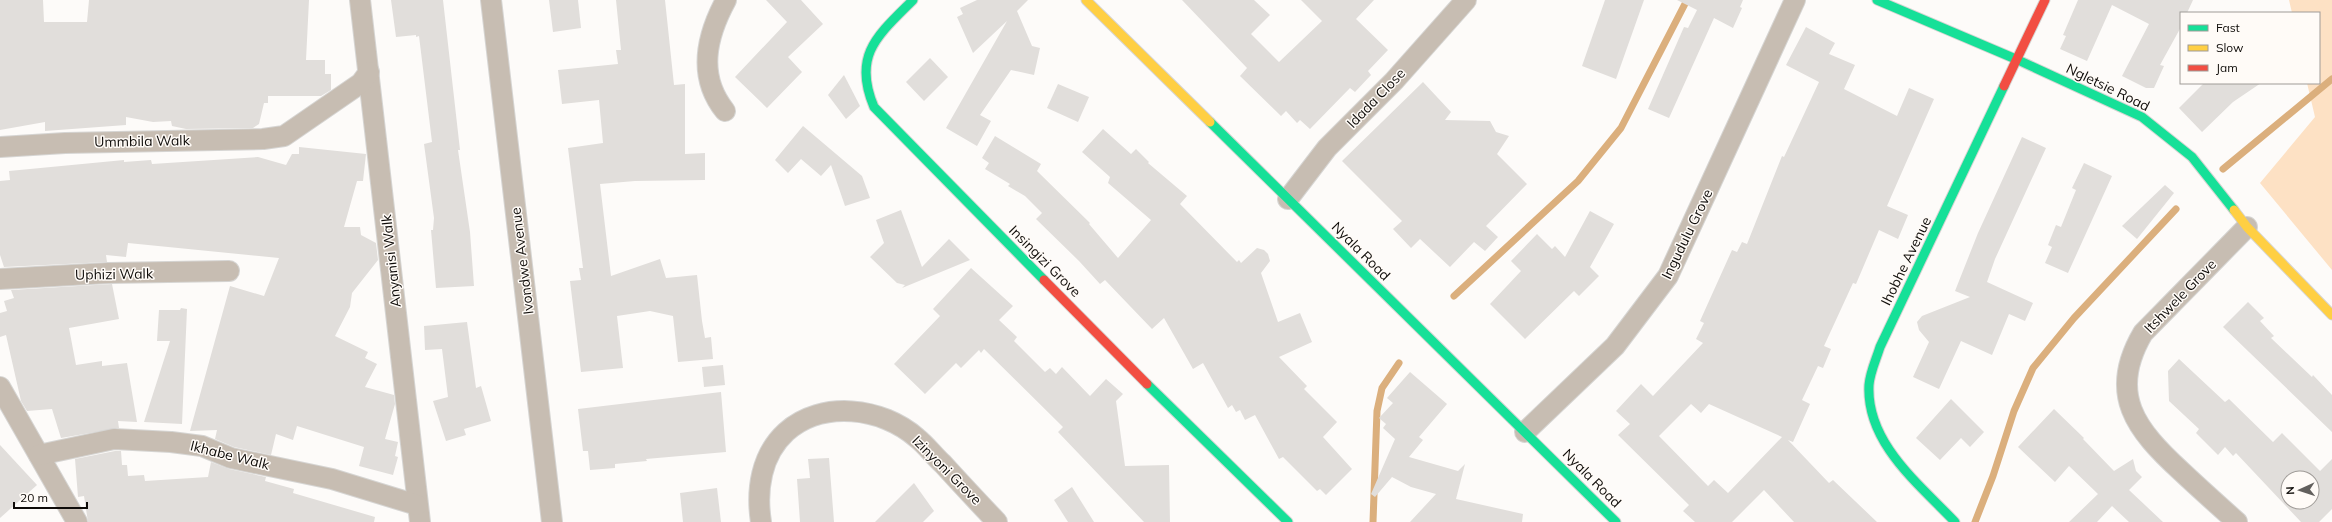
<svg xmlns="http://www.w3.org/2000/svg" width="2332" height="522" viewBox="0 0 2332 522" font-family="Mulish,sans-serif">
	<rect width="100%" height="100%" fill="#fdfbf9"/>
	<polygon fill="#fde1c4" points="2289,0 2332,0 2332,270 2260,183 2315,117 2307,83 2319,83 2319,13 2292,13"/>
	<g fill="none" stroke-linecap="round" stroke-linejoin="round">
		<g stroke="#dbaf7d" stroke-width="7">
			<polyline points="2223,169 2332,79"/>
			<polyline points="1454,296 1578,181 1621,128 1687,0"/>
			<polyline points="1373,522 1377,411 1382,388 1399,363"/>
			<polyline points="1975,522 1993,476 2014,411 2033,368 2074,318 2176,209"/>
		</g>
	</g>
	<g fill="#e1dedb" fill-rule="evenodd">
		<polygon points="0,0 43,0 44,22 87,22 89,0 309,0 306,60 325,60 325,74 331,74 331,90 321,96 268,96 268,103 264,103 259,124 253,128 186,129 172,126 171,121 153,122 126,117 126,125 45,131 45,122 0,130"/>
		<polygon points="391,0 443,0 460,150 458,150 470,232 474,286 436,288 431,230 433,230 434,218 424,144 432,142 419,36 416,37 416,35 396,37"/>
		<polygon points="549,0 578,0 581,28 553,32"/>
		<polygon points="616,0 665,0 674,85 685,84 685,154 705,153 705,180 635,181 600,184 611,276 660,259 666,278 697,275 702,321 705,338 711,337 713,359 678,362 673,316 650,311 617,316 623,368 581,372 570,281 581,280 579,268 583,268 568,148 603,143 599,100 562,104 558,70 618,64 616,50 621,50"/>
		<polygon points="766,0 801,0 823,24 788,57 802,72 767,108 735,77 787,22"/>
		<polygon points="977,0 1028,0 1017,11 1032,46 1040,48 1034,75 1011,70 980,115 991,121 977,146 946,128 1007,21 973,53 957,17 963,14 960,8"/>
		<polygon points="1182,0 1254,0 1270,15 1251,34 1279,62 1322,21 1301,0 1374,0 1356,19 1388,50 1368,71 1371,75 1355,92 1350,88 1310,129 1300,120 1297,123 1286,111 1281,116 1240,76 1247,68"/>
		<polygon points="1605,0 1644,0 1616,79 1582,66"/>
		<polygon points="1677,0 1743,0 1740,7 1742,8 1733,28 1714,18 1669,118 1648,109 1684,27 1688,28 1697,10"/>
		<polygon points="2078,0 2193,0 2187,13 2181,13 2181,27 2160,65 2164,66 2154,88 2146,88 2122,76 2149,24 2112,5 2087,61 2060,49 2066,36 2063,35"/>
		<path d="M1806,27l29,16 -6,11 26,11 -11,24 53,27 12,-28 25,11 -47,107 21,9 -10,24 -19,-9 -23,54 -3,-1 -29,63 7,3 -8,19 -5,-2 -16,34 8,4 -17,38 -5,-2 41,43 4,-3 44,42h-83l-30,-32 -32,32h-37l-12,-11 6,-6 -71,-70 12,-11 -14,-13 25,-27 12,12 50,-53 -7,-4 8,-16 -4,-2 32,-71 5,2 5,-10 5,2 35,-88 2,1 35,-75 -33,-17zM1691,404l10,9 8,-9 73,33 -54,56 -14,-13 -6,6 -49,-50z"/>
		<polygon points="930,58 948,77 924,101 906,82"/>
		<polygon points="844,75 860,106 846,119 828,95"/>
		<polygon points="1423,82 1451,112 1445,120 1490,121 1496,132 1509,136 1497,154 1527,184 1486,226 1498,237 1485,251 1474,242 1450,267 1420,239 1411,248 1393,229 1402,221 1342,161"/>
		<polygon points="2204,83 2261,83 2233,102 2202,132 2179,108"/>
		<polygon points="1058,84 1089,97 1078,122 1047,108"/>
		<polygon points="803,126 862,176 870,198 845,206 831,165 821,176 801,159 788,173 775,160"/>
		<polygon points="1103,129 1131,154 1136,149 1149,162 1148,163 1187,196 1180,204 1237,262 1239,260 1241,263 1257,248 1264,250 1268,254 1270,261 1261,273 1278,322 1300,313 1312,342 1279,357 1307,386 1304,389 1337,422 1323,437 1352,469 1326,495 1320,489 1317,491 1283,457 1279,459 1255,415 1245,420 1240,410 1236,412 1232,405 1228,408 1203,363 1193,369 1164,318 1152,329 1105,280 1100,284 1079,261 1036,219 1042,213 1025,196 1008,186 1010,184 985,169 989,163 982,158 995,136 1041,164 1037,171 1090,223 1089,224 1118,258 1151,220 1108,183 1110,177 1082,152"/>
		<polygon points="2022,137 2046,148 1995,259 1987,282 2033,303 2025,321 2009,314 1992,355 1961,341 1939,389 1913,377 1929,342 1919,330 1917,322 1922,316 1970,297 1955,291 1978,233"/>
		<polygon points="299,147 366,154 363,181 357,181 344,227 360,227 361,235 376,243 378,260 352,293 350,307 335,336 368,352 365,358 377,364 365,387 394,395 395,404 385,439 398,442 395,456 398,457 393,475 359,466 364,447 297,426 293,440 276,434 271,455 234,447 215,439 217,430 190,431 230,286 264,296 279,258 128,243 126,257 106,255 107,262 4,267 0,255 0,181 10,180 9,171 124,160 124,162 151,160 152,164 258,157 286,165 292,154 299,154"/>
		<polygon points="2084,163 2112,176 2068,273 2045,263 2052,247 2048,245 2056,225 2061,227 2076,190 2072,188"/>
		<polygon points="2165,185 2174,193 2137,239 2122,226"/>
		<polygon points="901,210 922,267 949,239 970,260 902,288 905,285 897,283 870,257 884,243 876,220"/>
		<polygon points="1590,211 1614,224 1590,267 1599,276 1579,296 1574,291 1525,339 1490,304 1521,271 1511,261 1537,234 1552,249 1555,246 1565,257"/>
		<polygon points="971,268 1013,306 999,320 1017,337 1014,341 1045,372 1050,368 1056,374 1062,367 1090,396 1106,379 1123,394 1116,401 1125,466 1169,465 1170,522 1144,522 1058,432 1063,427 984,349 981,353 979,350 961,368 956,363 925,394 894,364 940,316 933,309"/>
		<polygon points="112,284 119,319 69,328 76,365 102,361 102,366 127,363 137,422 118,421 119,428 61,438 52,409 27,411 21,401 6,335 0,337 0,313 7,311 4,301 14,298 11,290"/>
		<polygon points="2248,302 2264,318 2260,321 2274,336 2271,338 2312,377 2313,375 2332,395 2332,432 2223,327"/>
		<polygon points="181,308 187,309 182,424 144,422 170,341 157,341 159,310 180,310"/>
		<polygon points="467,322 476,388 481,386 491,421 464,429 466,435 446,441 433,401 448,397 442,349 425,350 424,326"/>
		<path d="M2179,359l46,43 4,-3 44,43 9,-9 38,38 12,-12v50l-13,13h-18l-65,-69 -3,3 -8,-9 -7,8 -22,-22 3,-4 -30,-28 -1,-30zM2288,478h24v24h-24z"/>
		<polygon points="723,365 725,385 704,387 702,367"/>
		<polygon points="1410,372 1447,404 1419,437 1423,440 1409,457 1458,471 1465,464 1456,499 1523,514 1522,522 1410,522 1436,494 1411,487 1392,477 1375,497 1371,494 1395,439 1383,428 1386,424 1379,418 1393,403 1387,398"/>
		<polygon points="721,392 726,452 646,459 647,461 615,464 615,468 590,470 588,451 583,451 578,409"/>
		<polygon points="1951,399 1984,432 1970,447 1961,438 1940,460 1916,438"/>
		<polygon points="2054,409 2084,438 2083,439 2114,471 2133,459 2136,471 2142,477 2129,490 2163,522 2129,522 2112,506 2097,522 2069,522 2098,494 2069,466 2055,482 2018,447"/>
		<polygon points="0,445 37,485 0,518"/>
		<polygon points="115,451 121,451 122,465 127,465 128,476 144,475 145,481 208,477 211,462 229,469 266,477 265,481 294,489 293,493 375,517 374,522 88,522 84,496 78,497 75,459"/>
		<polygon points="829,458 834,522 800,522 797,479 810,478 808,459"/>
		<polygon points="914,483 934,511 923,522 875,522"/>
		<polygon points="1072,487 1094,522 1068,522 1054,500"/>
		<polygon points="717,488 721,522 683,522 680,493"/>
	</g>
	<g fill="none" stroke-linecap="round" stroke-linejoin="round">
		<defs>
			<g id="street">
				<polyline points="360,0 420,522"/>
				<polyline points="491,0 552,522"/>
				<path d="M725,111c-28,-35 -19,-74 1,-111"/>
				<polyline points="0,147 65,143 263,139 284,136 361,83 369,72"/>
				<polyline points="1288,199 1327,148 1394,81 1466,0"/>
				<polyline points="0,279 108,273 229,271"/>
				<polyline points="0,387 77,522"/>
				<polyline points="1525,432 1615,346 1668,276 1795,0"/>
				<polyline points="39,455 114,439 171,442 202,446 231,458 332,479 417,505"/>
				<path d="M761,522c-5,-32 0,-67 25,-90 36,-32 96,-25 131,6 10,8 17,18 26,26 18,20 36,39 54,58"/>
				<path d="M2237,522c-19,-17 -37,-33 -55,-50 -46,-42 -75,-78 -39,-139l104,-106"/>
			</g>
			<g id="fast">
				<path d="M913,0c-35,35 -61,55 -39,107l170,173"/>
				<polyline points="1877,0 2018,60 2142,117 2192,157 2234,210"/>
				<polyline points="1210,122 1616,522"/>
				<polyline points="1147,384 1288,522"/>
				<path d="M1955,522c-36,-38 -89,-79 -86,-137 1,-13 7,-25 11,-38l124,-261"/>
			</g>
			<g id="slow">
				<polyline points="1086,0 1210,122"/>
				<polyline points="2234,210 2247,227 2332,315"/>
			</g>
			<g id="jam">
				<polyline points="2004,86 2045,0"/>
				<polyline points="1044,280 1147,384"/>
			</g>
		</defs>
		<use href="#street" stroke="#d6d5d3" stroke-width="22"/>
		<use href="#fast" stroke="#d6d5d3" stroke-width="11"/>
		<use href="#slow" stroke="#d6d5d3" stroke-width="11"/>
		<use href="#jam" stroke="#d6d5d3" stroke-width="11"/>
		<use href="#street" stroke="#c7bdb2" stroke-width="20"/>
		<use href="#fast" stroke="#16e098" stroke-width="9"/>
		<use href="#slow" stroke="#ffcf43" stroke-width="9"/>
		<use href="#jam" stroke="#f24e42" stroke-width="9"/>
	</g>
	<g text-anchor="middle" stroke-width="3" stroke-linejoin="round" paint-order="stroke">
		<g font-size="14" fill="#0e0b08" stroke="#fffbf7">
			<text transform="translate(2108 87) rotate(26)" y="5">Ngletsie Road</text>
			<text transform="translate(1376 98) rotate(-46)" y="5">Idada Close</text>
			<text transform="translate(142 141) rotate(-1)" y="5">Ummbila Walk</text>
			<text transform="translate(1687 234) rotate(-64)" y="5">Ingudulu Grove</text>
			<text transform="translate(1361 251) rotate(45)" y="5">Nyala Road</text>
			<text transform="translate(391 261) rotate(-96)" y="5">Anyanisi Walk</text>
			<text transform="translate(522 261) rotate(-97)" y="5">Ivondwe Avenue</text>
			<text transform="translate(1045 261) rotate(45)" y="5">Insingizi Grove</text>
			<text transform="translate(1906 261) rotate(-64)" y="5">Ihobhe Avenue</text>
			<text transform="translate(114 274) rotate(-1)" y="5">Uphizi Walk</text>
			<text transform="translate(2180 296) rotate(-46)" y="5">Itshwele Grove</text>
			<text transform="translate(230 455) rotate(14)" y="5">Ikhabe Walk</text>
			<text transform="translate(947 470) rotate(45)" y="5">Izinyoni Grove</text>
			<text transform="translate(1592 478) rotate(45)" y="5">Nyala Road</text>
		</g>
	</g>
	<rect x="2180" y="12" width="140" height="72" fill="#fffbf7" stroke="#9f9b97"/>
	<rect x="2188" y="25" width="20" height="6" fill="#16e098" stroke="#9f9b97"/>
	<text x="2216" y="32" font-size="12" fill="#0e0b08">Fast</text>
	<rect x="2188" y="45" width="20" height="6" fill="#ffcf43" stroke="#9f9b97"/>
	<text x="2216" y="52" font-size="12" fill="#0e0b08">Slow</text>
	<rect x="2188" y="65" width="20" height="6" fill="#f24e42" stroke="#9f9b97"/>
	<text x="2216" y="72" font-size="12" fill="#0e0b08">Jam</text>
	<g transform="translate(2300 490) rotate(267)"><circle r="19" fill="#fffbf7" stroke="#9f9b97"/>
	<path d="M0-3L7 15L0 10L-7 15Z" fill="#625f5c"/>
	<text y="-6" font-size="11" font-weight="bold" text-anchor="middle" fill="#0e0b08">N</text>
	</g>
	<path d="M14 502v6h73v-6" fill="none" stroke="#0e0b08" stroke-width="2"/>
	<text x="20" y="502" font-size="12" fill="#0e0b08" stroke="#fffbf7" stroke-width="3" paint-order="stroke">20 m</text>
</svg>
